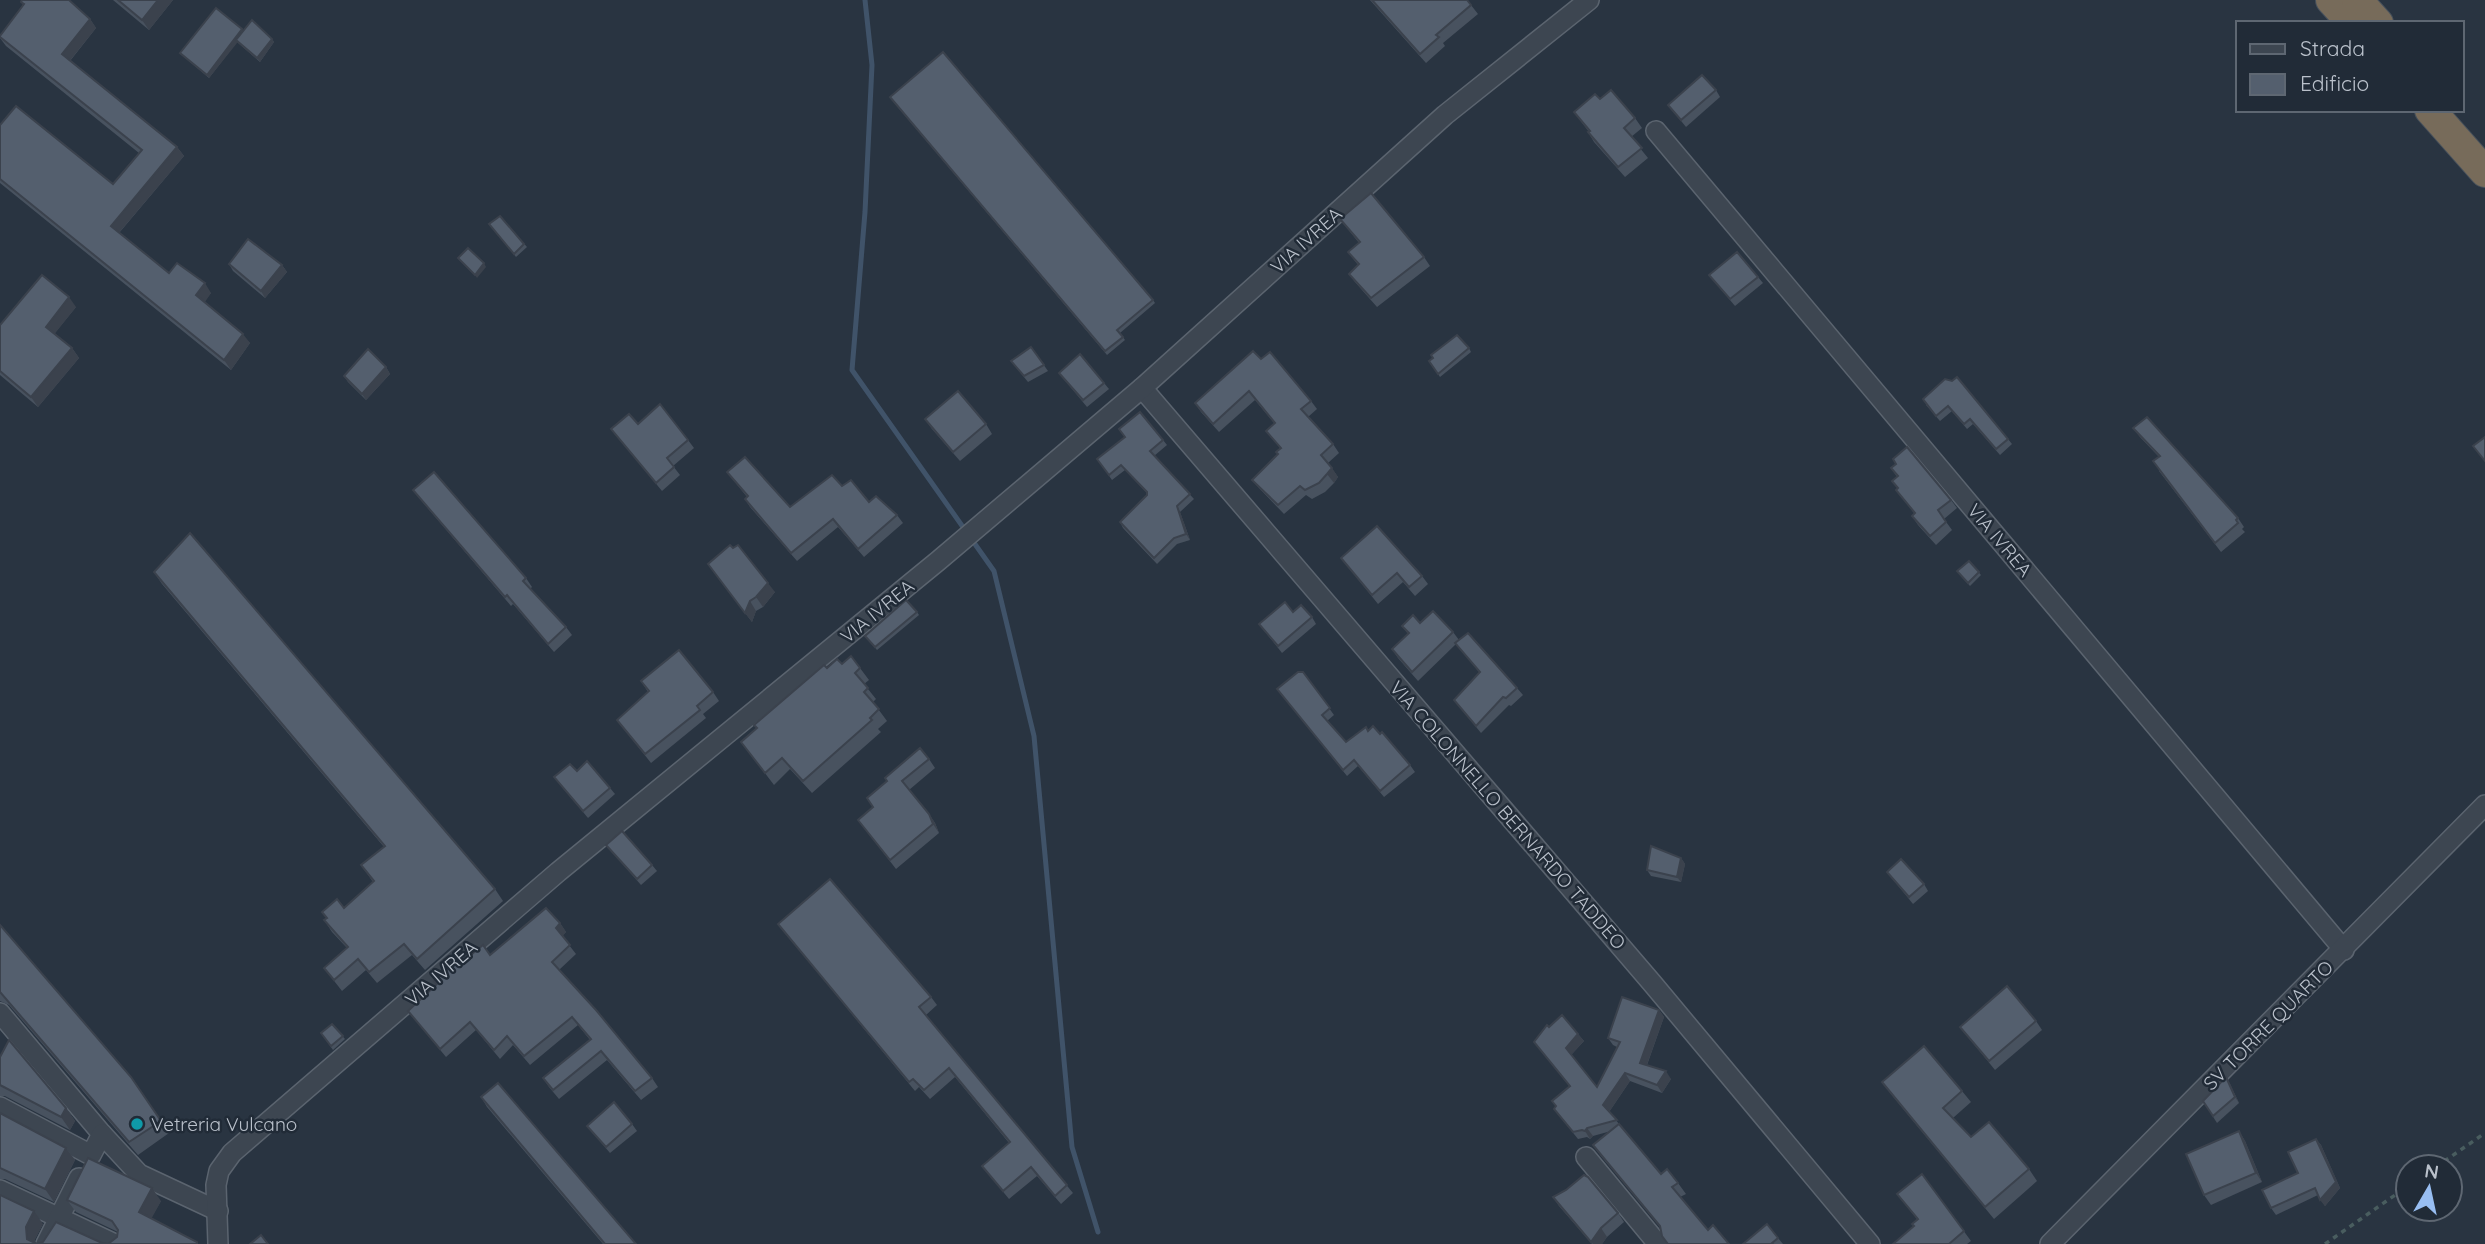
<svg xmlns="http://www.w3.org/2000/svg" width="2485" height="1244" viewBox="0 0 2485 1244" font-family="Quicksand,sans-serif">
	<rect width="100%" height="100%" fill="#293441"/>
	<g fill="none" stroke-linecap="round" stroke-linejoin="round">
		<polyline stroke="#405369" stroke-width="5" points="865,0 872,65 865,212 852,370 994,571 1034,736 1072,1147 1098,1232"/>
		<defs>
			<g id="minor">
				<polyline points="1656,131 2344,950"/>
				<polyline points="1142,388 1652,983 1870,1244"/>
				<polyline points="0,1013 102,1134"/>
				<polyline points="0,1107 91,1155 102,1134 139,1174 218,1211"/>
				<polyline points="1586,1157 1658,1244"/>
				<polyline points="0,1190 115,1244"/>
				<polyline points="46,1244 79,1178"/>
				<polyline points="218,1244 216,1185 219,1171 232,1153 558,872 938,561 1142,388 1445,115 1589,0"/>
				<polyline points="2050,1244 2485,805"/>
			</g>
			<g id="highway">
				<polyline points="2331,0 2352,23"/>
				<polyline points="2357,0 2378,23"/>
				<polyline points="2430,110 2485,172"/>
			</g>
		</defs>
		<use href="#minor" stroke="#5b646f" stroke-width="22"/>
		<use href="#highway" stroke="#47515c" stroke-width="32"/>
		<g stroke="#495d5f" stroke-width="3.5" stroke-dasharray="5 5" stroke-linecap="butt">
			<polyline points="2436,1167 2485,1133"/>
			<polyline points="2325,1244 2408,1186"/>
		</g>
		<use href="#minor" stroke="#3d4651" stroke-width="19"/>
		<use href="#highway" stroke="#776b5a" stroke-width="30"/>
	</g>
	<g fill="#48525f">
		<polygon points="113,0 173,0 149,30"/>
		<polygon points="1370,0 1467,0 1478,14 1443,43 1445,46 1426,63"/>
		<polygon points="21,2 90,19 96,28 70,61 177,147 184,156 119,233 169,273 211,293 204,302 250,343 231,370 0,183 0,125 113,184 139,153 6,46 0,38 23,5"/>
		<polygon points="244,31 272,39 274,42 260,62 237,42 209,78 183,56 180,53"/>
		<polygon points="1716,90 1720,97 1686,127 1668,105"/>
		<polygon points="1600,99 1635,118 1642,128 1631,137 1648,158 1625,177 1594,142 1588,132 1589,132 1574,112"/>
		<polygon points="892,100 1153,300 1155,303 1120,333 1125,340 1107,355"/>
		<polygon points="500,216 527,247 516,257 489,224"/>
		<polygon points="1340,219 1424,257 1430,266 1377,307 1355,282 1349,274 1358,265 1348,252 1359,243"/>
		<polygon points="229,264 282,265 287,272 265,298 233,271"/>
		<polygon points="1709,275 1758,277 1763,283 1735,306"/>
		<polygon points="76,307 54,334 72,348 79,358 38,407 0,375 0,325"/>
		<polygon points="1031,347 1048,371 1028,382 1011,361"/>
		<polygon points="1469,348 1471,352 1440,377 1429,361"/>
		<polygon points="1261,359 1311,401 1317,409 1308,417 1333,444 1339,453 1328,463 1338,477 1334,483 1325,492 1312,499 1306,495 1284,514 1259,488 1252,480 1278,455 1281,449 1266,431 1275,424 1255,400 1219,432 1201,412 1195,403"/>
		<polygon points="386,367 390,374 366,400 348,382 344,376"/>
		<polygon points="1059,373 1104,383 1109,389 1087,407"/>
		<polygon points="1945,379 2008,439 2012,444 2000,455 1973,424 1967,429 1952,411 1940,421 1926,405"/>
		<polygon points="925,419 986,424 992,434 960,461 932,429"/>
		<polygon points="638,424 688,440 694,448 673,466 680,475 662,491 611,429"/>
		<polygon points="2133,428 2238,518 2244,527 2242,529 2245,532 2221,552 2159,471 2159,457 2140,437"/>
		<polygon points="1125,437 1163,440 1167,445 1154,456 1194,499 1180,512 1190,540 1177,544 1157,564 1123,528 1120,522 1147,495 1147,493 1125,470 1112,480 1097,459"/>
		<polygon points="1891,468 1951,500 1957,508 1944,519 1952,530 1936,545 1918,525 1912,516 1915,514 1896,490 1898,488 1892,481 1897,477"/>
		<polygon points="727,472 790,507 842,486 869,502 897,515 903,523 864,557 838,527 797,561 750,507 745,499 747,497"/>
		<polygon points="413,490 526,578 532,587 530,589 566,627 572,635 554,652 513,604 511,606 420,499"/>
		<polygon points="1341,558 1422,576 1428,584 1415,596 1403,582 1378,604"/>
		<polygon points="1969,561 1981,575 1970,586 1959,574"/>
		<polygon points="154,572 495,889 503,901 425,970 412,955 377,983 366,970 342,991 324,968 347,948 332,932 324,920 344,908 373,882 361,865 384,847 162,584"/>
		<polygon points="715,573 775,592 763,607 756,611 752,622"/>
		<polygon points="917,612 919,615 877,650 865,636"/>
		<polygon points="1293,612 1312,617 1316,624 1282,653 1259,624"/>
		<polygon points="1420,623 1453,632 1459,640 1517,688 1523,695 1511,706 1509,705 1481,733 1454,700 1480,673 1456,644 1418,681 1398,658 1392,649 1408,634 1402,626"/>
		<polygon points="842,664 860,668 869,680 864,684 876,699 873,702 887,721 878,729 881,732 812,793 790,769 774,785 741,742"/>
		<polygon points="1303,672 1334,715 1327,721 1346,742 1368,731 1410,765 1415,772 1384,797 1358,766 1347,776 1277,689"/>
		<polygon points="641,681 713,692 719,701 703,714 706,718 651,763 617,720 648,692"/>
		<polygon points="929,759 935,768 909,790 929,814 935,823 939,833 896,869 858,820 873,807 867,798"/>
		<polygon points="554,777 610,788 615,794 588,818"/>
		<polygon points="606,845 652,865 657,871 641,885"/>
		<polygon points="1681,858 1685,864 1681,882 1651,876 1647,870"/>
		<polygon points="1887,872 1924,884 1928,891 1913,904"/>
		<polygon points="560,923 566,932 562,936 576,954 559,970 652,1078 658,1087 641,1100 607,1060 559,1099 549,1087 543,1078 590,1040 578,1025 530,1065 513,1045 500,1059 476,1030 446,1057 408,1011 472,954 490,955"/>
		<polygon points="778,924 931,997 937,1005 926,1015 1073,1193 1061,1204 1037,1176 1009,1199 982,1166 1009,1143 955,1077 930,1099 919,1087 915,1091"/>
		<polygon points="0,925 131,1077 169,1133 138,1155 9,1005 0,1001"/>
		<polygon points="1659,1010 1664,1017 1647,1065 1671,1079 1662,1093 1630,1081 1609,1112 1661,1174 1678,1183 1686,1194 1680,1197 1708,1230 1729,1244 1668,1244 1662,1236 1661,1228 1601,1156 1593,1145 1611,1131 1593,1136 1590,1139 1587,1137 1578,1139 1554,1109 1570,1087 1534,1042 1549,1027 1578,1034 1584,1041 1571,1055 1597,1087 1617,1047 1613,1045 1608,1038"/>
		<polygon points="2036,1021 2042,1030 1995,1070 1960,1027"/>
		<polygon points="332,1024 345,1039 333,1050 321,1033"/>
		<polygon points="0,1057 66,1108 75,1121 70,1130 5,1096 0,1096"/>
		<polygon points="2226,1077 2230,1084 2239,1103 2217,1123 2203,1101"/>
		<polygon points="1882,1082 1962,1091 1971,1102 1953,1118 1971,1137 2029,1169 2037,1181 1994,1219 1891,1094"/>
		<polygon points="481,1097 636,1244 603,1244 487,1107"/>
		<polygon points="0,1113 66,1148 75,1160 54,1202 5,1179 0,1179"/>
		<polygon points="632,1124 637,1131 610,1153 587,1126"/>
		<polygon points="2239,1131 2245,1141 2262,1182 2211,1205 2204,1195"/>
		<polygon points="2316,1139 2321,1145 2340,1188 2325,1206 2318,1195 2276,1215 2271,1208 2298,1173"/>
		<polygon points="1922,1174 1971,1241 1967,1244 1893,1244 1914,1227 1917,1219 1897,1194"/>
		<polygon points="1553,1197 1618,1213 1624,1222 1607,1237 1602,1244 1592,1244 1559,1206"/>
		<polygon points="67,1200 161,1201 151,1218 198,1244 0,1244 43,1224 35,1239 35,1243 37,1244 108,1244 117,1237 118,1232 76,1212"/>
		<polygon points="1778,1238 1783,1244 1743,1244"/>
	</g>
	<g fill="#3b424d">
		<polygon points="158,0 173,0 149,30 142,20"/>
		<polygon points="90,19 96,28 68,63 62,54"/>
		<polygon points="242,29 245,33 209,78 207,75"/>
		<polygon points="272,39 274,42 260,62 257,58"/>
		<polygon points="177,147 184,156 117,235 111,226"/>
		<polygon points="484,263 486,267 477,278 475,275"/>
		<polygon points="282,265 287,272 265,298 261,291"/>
		<polygon points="205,283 211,293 203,305 196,295"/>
		<polygon points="69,297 76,307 52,337 46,327"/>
		<polygon points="243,334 250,343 231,370 224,360"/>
		<polygon points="72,348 79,358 38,407 31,397"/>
		<polygon points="386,367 390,374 366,400 362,394"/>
		<polygon points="1332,468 1338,477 1334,483 1327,474"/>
		<polygon points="1177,506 1180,512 1190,540 1186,534"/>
		<polygon points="768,583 775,592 763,607 756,597"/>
		<polygon points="750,601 756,611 752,622 745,613"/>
		<polygon points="929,814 935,823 939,833 933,824"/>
		<polygon points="1681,858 1685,864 1681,882 1677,877"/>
		<polygon points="560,923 566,932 562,937 556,928"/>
		<polygon points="1659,1010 1664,1017 1645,1070 1640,1063"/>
		<polygon points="1578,1034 1584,1041 1571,1055 1566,1048"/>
		<polygon points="1666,1071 1671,1079 1662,1093 1657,1085"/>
		<polygon points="1625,1073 1630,1081 1609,1112 1603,1105"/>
		<polygon points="2226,1077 2230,1084 2239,1103 2235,1097"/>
		<polygon points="66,1108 75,1121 70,1130 61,1117"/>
		<polygon points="1587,1128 1593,1136 1590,1139 1585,1131"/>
		<polygon points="2239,1131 2245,1141 2262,1182 2256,1173"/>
		<polygon points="2316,1139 2321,1145 2340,1188 2325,1206 2320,1200"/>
		<polygon points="66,1148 75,1160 54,1202 45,1189"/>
		<polygon points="152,1188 161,1201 148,1225 139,1212"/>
		<polygon points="34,1211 43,1224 35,1239 35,1244 27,1239 26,1227"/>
		<polygon points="1601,1228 1607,1237 1602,1244 1593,1244 1591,1242"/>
	</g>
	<g fill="#545f6e" stroke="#3b424d" stroke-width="2">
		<polygon points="22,0 69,0 90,19 62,54 177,147 111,226 169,273 177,263 205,283 196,295 243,334 224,360 0,179 0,125 16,106 113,184 142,150 0,37 0,36 24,4 21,2"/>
		<polygon points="118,0 158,0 142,20"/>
		<polygon points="1372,0 1467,0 1471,5 1436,35 1439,37 1420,54"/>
		<polygon points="216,8 242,29 207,75 180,53"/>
		<polygon points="252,20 272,39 257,58 236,40"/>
		<polygon points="943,52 1153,300 1117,330 1123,337 1105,351 890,97"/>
		<polygon points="1702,75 1716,90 1681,120 1668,105"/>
		<polygon points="1611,90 1635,118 1624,128 1642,148 1618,167 1588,132 1590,131 1574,112 1595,94 1600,99"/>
		<polygon points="1371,193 1424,257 1371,298 1349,274 1359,264 1348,252 1360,242 1340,219"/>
		<polygon points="500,216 524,244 514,254 489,224"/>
		<polygon points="248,239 282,265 261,291 229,264"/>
		<polygon points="468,248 484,263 475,275 458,258"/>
		<polygon points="1737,252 1758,277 1730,299 1709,275"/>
		<polygon points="42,275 69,297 46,327 72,348 31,397 0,371 0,325"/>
		<polygon points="1457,335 1469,348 1438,374 1429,361 1433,358 1431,355"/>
		<polygon points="1031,347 1044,365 1024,376 1011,361"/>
		<polygon points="368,349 386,367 362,394 344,376"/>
		<polygon points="1253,351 1261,359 1270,352 1311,401 1301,409 1333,444 1321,455 1332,468 1327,474 1319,483 1305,490 1300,486 1278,505 1252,480 1278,454 1276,452 1281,448 1266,431 1275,423 1249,391 1213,424 1195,403"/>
		<polygon points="1080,354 1104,383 1083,400 1059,373"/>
		<polygon points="1957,377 2008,439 1996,449 1970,419 1964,424 1948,406 1936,416 1923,399 1945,379 1952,381"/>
		<polygon points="958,391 986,424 953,452 925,419"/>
		<polygon points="660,404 688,440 667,458 674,467 656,483 611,429 629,414 638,424"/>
		<polygon points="1140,412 1163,440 1150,451 1190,494 1177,506 1186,534 1174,538 1154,558 1120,522 1147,495 1147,492 1121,465 1109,475 1097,459 1125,437 1119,429"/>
		<polygon points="2147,417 2238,518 2236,520 2238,523 2215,543 2153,461 2160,456 2133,428"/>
		<polygon points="2485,437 2485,461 2473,446"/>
		<polygon points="1907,447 1951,500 1938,510 1946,522 1930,536 1912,516 1915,513 1896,490 1898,488 1892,481 1898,476 1891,468 1896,464 1893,459"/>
		<polygon points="745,457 790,507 832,475 842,486 851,480 869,502 876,496 897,515 858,549 833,519 791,553 745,499 748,496 727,472"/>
		<polygon points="434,472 526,578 523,581 566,627 548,644 507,595 505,597 413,490"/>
		<polygon points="1377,526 1422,576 1409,587 1397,573 1372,595 1341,558"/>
		<polygon points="190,533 495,889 417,959 404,944 369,972 358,959 334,980 324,968 348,947 324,920 327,918 322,912 337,899 344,908 374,881 361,865 385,846 154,572"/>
		<polygon points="730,545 733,548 738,545 768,583 756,597 750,601 745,613 708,564"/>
		<polygon points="1969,561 1979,572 1968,583 1957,571"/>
		<polygon points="906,600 917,612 875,647 865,636"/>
		<polygon points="1285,602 1293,612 1301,605 1312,617 1278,646 1259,624"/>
		<polygon points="1433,611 1453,632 1412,672 1392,649 1409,633 1402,626 1413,615 1420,623"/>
		<polygon points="1468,633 1517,688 1506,698 1503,697 1476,726 1454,700 1480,672 1455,643"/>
		<polygon points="679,650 713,692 697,706 700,710 645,754 617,720 649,691 641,681"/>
		<polygon points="851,656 860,668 855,673 868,688 864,692 879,709 870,718 872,720 803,781 782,758 765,773 741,742 757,728 754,725 824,665 827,668 837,659 842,664"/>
		<polygon points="1298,672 1303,672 1330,708 1322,715 1346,742 1366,727 1368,731 1373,726 1380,734 1382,732 1410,765 1380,791 1354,760 1343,770 1277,689"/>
		<polygon points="920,748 929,759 902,781 929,814 933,824 890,860 858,820 873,807 867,798 887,781 885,778"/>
		<polygon points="587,761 610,788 583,811 554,777 570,764 577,771"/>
		<polygon points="622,831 652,865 637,879 606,845"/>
		<polygon points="1651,846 1681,858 1677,877 1647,870"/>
		<polygon points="1901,859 1924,884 1909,897 1887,872"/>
		<polygon points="830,879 931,997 919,1007 1067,1185 1055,1196 1031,1167 1003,1191 982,1166 1010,1142 949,1068 924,1090 913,1079 909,1082 778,924"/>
		<polygon points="546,908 560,923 556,928 570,945 552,962 596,1010 652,1078 635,1091 601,1051 553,1090 543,1078 591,1039 572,1017 524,1056 507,1036 494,1050 470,1022 440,1049 408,1011 437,984 434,981 469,951 472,954 483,945 490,955"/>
		<polygon points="0,925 131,1077 161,1121 129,1142 0,992"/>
		<polygon points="2007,986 2036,1021 1989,1061 1960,1027"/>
		<polygon points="1622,997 1659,1010 1640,1063 1666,1071 1657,1085 1625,1073 1603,1105 1617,1120 1587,1128 1585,1131 1582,1130 1573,1132 1554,1109 1556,1106 1552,1101 1570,1086 1534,1042 1547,1025 1549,1027 1562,1015 1578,1034 1566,1048 1597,1087 1620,1042 1608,1038"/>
		<polygon points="332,1024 343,1036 331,1046 321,1033"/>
		<polygon points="9,1040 66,1108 61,1117 0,1085 0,1057"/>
		<polygon points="1924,1046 1962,1091 1943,1108 1971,1137 1989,1122 2029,1169 1985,1207 1882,1082"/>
		<polygon points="2226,1077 2235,1097 2213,1116 2203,1101"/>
		<polygon points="498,1083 636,1244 605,1244 481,1097"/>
		<polygon points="614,1102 632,1124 606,1147 587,1126"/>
		<polygon points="0,1113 66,1148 45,1189 0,1168"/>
		<polygon points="1619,1124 1661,1174 1667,1169 1678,1183 1672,1187 1708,1230 1713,1225 1729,1244 1668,1244 1662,1236 1660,1226 1593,1145"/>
		<polygon points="2239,1131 2256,1173 2204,1195 2186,1154"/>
		<polygon points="2316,1139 2336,1182 2320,1200 2315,1188 2271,1208 2262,1190 2298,1173 2288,1152"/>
		<polygon points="88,1158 152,1188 139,1212 197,1242 197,1244 0,1244 0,1195 34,1211 26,1227 27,1239 37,1244 43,1242 56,1222 102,1243 108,1244 117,1237 118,1230 112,1221 67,1200"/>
		<polygon points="1922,1174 1964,1231 1949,1244 1893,1244 1914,1226 1912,1224 1918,1219 1897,1194"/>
		<polygon points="1584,1175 1588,1177 1618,1213 1601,1228 1591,1242 1553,1197 1566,1190"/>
		<polygon points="1767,1224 1778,1238 1772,1243 1773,1244 1743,1244"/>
		<polygon points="261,1235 268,1244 250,1244"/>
	</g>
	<circle fill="#0f9aa8" stroke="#212b37" stroke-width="2.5" cx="137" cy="1124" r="7"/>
	<g text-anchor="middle" stroke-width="5" stroke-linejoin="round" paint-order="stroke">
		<g font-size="19" fill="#bac1cb" stroke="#212b37">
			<text transform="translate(1306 240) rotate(-42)" y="7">VIA IVREA</text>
			<text transform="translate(2000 540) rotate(50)" y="7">VIA IVREA</text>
			<text transform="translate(877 611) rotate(-39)" y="7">VIA IVREA</text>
			<text transform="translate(1508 815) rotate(49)" y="7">VIA COLONNELLO BERNARDO TADDEO</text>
			<text transform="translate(441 973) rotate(-41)" y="7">VIA IVREA</text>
			<text transform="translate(2268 1025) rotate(-45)" y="7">SV TORRE QUARTO</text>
		</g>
		<g font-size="19" fill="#bac1cb" stroke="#212b37" text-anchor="start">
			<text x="151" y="1131">Vetreria Vulcano</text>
		</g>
	</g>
	<rect x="2236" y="21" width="228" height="91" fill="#212b37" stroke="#5e6772" stroke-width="2"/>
	<rect x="2250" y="44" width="35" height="10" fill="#3d4651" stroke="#5e6772" stroke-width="2"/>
	<text x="2300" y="56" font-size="21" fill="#bac1cb">Strada</text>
	<rect x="2250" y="74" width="35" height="21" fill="#545f6e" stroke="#5e6772" stroke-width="2"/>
	<text x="2300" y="91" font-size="21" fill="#bac1cb">Edificio</text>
	<g transform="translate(2429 1188) rotate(9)"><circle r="33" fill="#212b37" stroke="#5e6772" stroke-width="2"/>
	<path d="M0-5L12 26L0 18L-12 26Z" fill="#98bef2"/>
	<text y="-10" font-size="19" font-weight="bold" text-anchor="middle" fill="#bac1cb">N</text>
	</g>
</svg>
